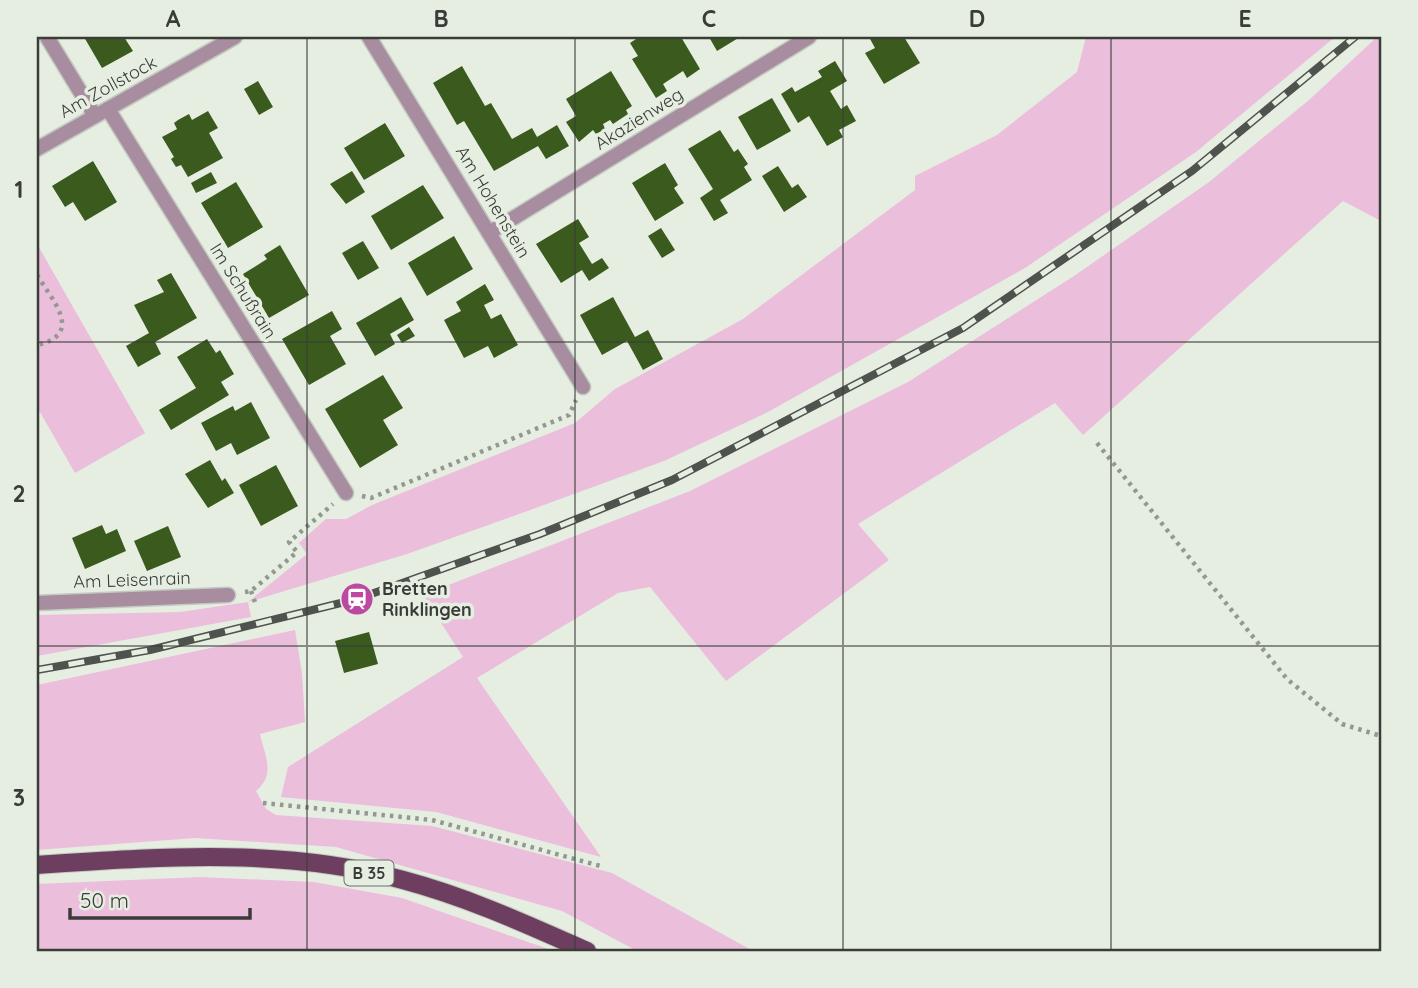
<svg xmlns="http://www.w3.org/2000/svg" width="1418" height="988" viewBox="0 0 1418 988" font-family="Quicksand,sans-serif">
	<rect width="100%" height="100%" fill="#e6eee2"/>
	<g fill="#ebbedc">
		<polygon points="1086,37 1335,37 1196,152 1025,268 768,412 664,461 522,513 407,554 248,602 251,617 37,656 37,615 180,612 248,602 307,554 299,543 326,519 346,519 372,505 575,423 615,389 743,319 915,190 915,176 997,135 1077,72"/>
		<polygon points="1377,37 1381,37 1381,221 1343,201 1083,435 1055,403 858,524 889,560 726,681 650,587 618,593 477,678 601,857 436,812 281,797 288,767 463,657 423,595 690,491 908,382 1074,276 1209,182 1309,100"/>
		<polygon points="37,244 145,433 75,473 37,407"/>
		<path d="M295,630l7,43 3,49 -45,12c5,23 16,40 -4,57l10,18 10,6 156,11 180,47 141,78h-116l-75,-40 -226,-64 -141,-9 -158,12v-165z"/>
		<polygon points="200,877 314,882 402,898 554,951 37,951 37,884"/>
	</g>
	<g fill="#3a5a1e">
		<polygon points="84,37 124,37 133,51 102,68"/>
		<polygon points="639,37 681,37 700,69 687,78 683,71 663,84 667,91 656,98 632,59 638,56 630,43"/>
		<polygon points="709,37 740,37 717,51"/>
		<polygon points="869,37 904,37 920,63 884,84 865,53 875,48"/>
		<polygon points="835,61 847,81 830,91 841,109 847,105 856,121 839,130 843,137 827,146 809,116 798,123 781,94 792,87 795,92 822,77 818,71"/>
		<polygon points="462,66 485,106 491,103 512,139 532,128 537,137 557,125 569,146 546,159 538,146 494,171 464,121 457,125 433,83"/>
		<polygon points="611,71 632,106 626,110 628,114 613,124 610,120 603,124 605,129 596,134 593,130 579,142 566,122 576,116 566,99"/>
		<polygon points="258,81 273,107 259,115 244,89"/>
		<polygon points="772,98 791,131 757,150 738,117"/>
		<polygon points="208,111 218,128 209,133 223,158 188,177 181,165 176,167 171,159 174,157 162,137 177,129 174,123 178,120 189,114 192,120"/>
		<polygon points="385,123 405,156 364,180 344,148"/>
		<polygon points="720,130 734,152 738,149 748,164 744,167 752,180 720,200 728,213 714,221 700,198 713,189 688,149"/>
		<polygon points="93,161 117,202 85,221 73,202 65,207 52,186"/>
		<polygon points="665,163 678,185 674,188 684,203 655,221 632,183"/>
		<polygon points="778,166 792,188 798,184 807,197 784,212 762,176"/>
		<polygon points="352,171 365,192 346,204 330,184"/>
		<polygon points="211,172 217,183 196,193 191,183"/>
		<polygon points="236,182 263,227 228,248 201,203"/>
		<polygon points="423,185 444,218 391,250 371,216"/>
		<polygon points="578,219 589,237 579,243 592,264 602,258 609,268 589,281 582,270 561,283 536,244"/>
		<polygon points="661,228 675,250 662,258 648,236"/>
		<polygon points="454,236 473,269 427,296 408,263"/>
		<polygon points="363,241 379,268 358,280 342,253"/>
		<polygon points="280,245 309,295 269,318 243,274 267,259 264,255"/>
		<polygon points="171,273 197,318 155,342 161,354 138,367 126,346 149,333 134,305 164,292 157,280"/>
		<polygon points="485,284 494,300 484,305 491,319 501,314 518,345 494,358 488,346 464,358 444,320 461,311 456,302"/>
		<polygon points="401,297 414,320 390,334 395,344 375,356 356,323"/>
		<polygon points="613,297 635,337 648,330 663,359 643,370 627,341 602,355 580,315"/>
		<polygon points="332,311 342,329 330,336 346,364 309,385 282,339"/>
		<polygon points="409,327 415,336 402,343 397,335"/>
		<polygon points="207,339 216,353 220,350 234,374 221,382 229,395 171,430 159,410 196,388 177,357"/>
		<polygon points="383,375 403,408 383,420 398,445 360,468 325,409"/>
		<polygon points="251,402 270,438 237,455 231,443 216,451 201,423 233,406 235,411"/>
		<polygon points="210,460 222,481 225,478 234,493 208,508 185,474"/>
		<polygon points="276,465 298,506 261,526 239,485"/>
		<polygon points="102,525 106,534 117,529 126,551 85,569 72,538"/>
		<polygon points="168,526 181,557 147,571 134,541"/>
		<polygon points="369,632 378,664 344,673 335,641"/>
	</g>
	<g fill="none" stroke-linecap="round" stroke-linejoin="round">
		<defs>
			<g id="street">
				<polyline points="47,37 95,116"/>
				<polyline points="369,37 583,387"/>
				<polyline points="108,109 346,493"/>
				<polyline points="37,149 235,37"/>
				<polyline points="489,233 809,37"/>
				<polyline points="37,603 228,595"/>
			</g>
			<path id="primary" d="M37,865c121,-8 247,-18 366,15 64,17 123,44 184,71"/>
		</defs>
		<use href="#street" stroke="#c3cac0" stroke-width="17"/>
		<use href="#primary" stroke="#c3cac0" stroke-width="20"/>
		<g stroke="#939890" stroke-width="4.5" stroke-dasharray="3.5 5" stroke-linecap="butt">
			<path d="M37,275c15,25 48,59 0,70"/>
			<polyline points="1097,443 1287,679 1342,724 1381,736"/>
			<polyline points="362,496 371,498 569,415 576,400"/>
			<polyline points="251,591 255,602"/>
			<polyline points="245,592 251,591 297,552 289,542 333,504"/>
			<polyline points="263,803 432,820 604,867"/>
		</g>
		<use href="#street" stroke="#a88c9f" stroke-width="14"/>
		<use href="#primary" stroke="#6d3e60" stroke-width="18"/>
		<defs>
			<polyline id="rail" points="37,670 150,650 357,599 540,534 672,480 963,328 1192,171 1355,37"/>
		</defs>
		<use href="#rail" stroke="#4f534d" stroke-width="8"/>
		<use href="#rail" stroke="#e6eee2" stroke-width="5" stroke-dasharray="16" stroke-linecap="butt"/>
	</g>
	<path fill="none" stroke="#393c37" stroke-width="2" stroke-opacity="0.55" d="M307,37v914M575,37v914M843,37v914M1111,37v914M37,342h1344M37,646h1344"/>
	<defs>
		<symbol id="station-disc" viewBox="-11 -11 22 22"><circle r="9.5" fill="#bc48a1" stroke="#e6eee2"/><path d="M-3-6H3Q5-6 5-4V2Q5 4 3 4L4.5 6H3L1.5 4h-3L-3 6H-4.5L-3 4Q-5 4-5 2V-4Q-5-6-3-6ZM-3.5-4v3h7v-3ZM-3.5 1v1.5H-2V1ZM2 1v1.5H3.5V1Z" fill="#fff"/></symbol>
	</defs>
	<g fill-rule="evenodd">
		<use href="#station-disc" x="338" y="580" width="38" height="38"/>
	</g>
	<g text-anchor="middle" stroke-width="7" stroke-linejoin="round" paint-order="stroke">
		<rect fill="#e6eee2" stroke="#6d716a" stroke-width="2" x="344.5" y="860.5" width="49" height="25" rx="5"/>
		<g font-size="16" font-weight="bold" fill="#393c37">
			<text x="369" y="879">B 35</text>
		</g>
		<g font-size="18" fill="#393c37" stroke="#e6eee2">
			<text transform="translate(108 87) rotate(-29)" y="6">Am Zollstock</text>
			<text transform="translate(639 119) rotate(-32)" y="6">Akazienweg</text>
			<text transform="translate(493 202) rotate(59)" y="6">Am Hohenstein</text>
			<text transform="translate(243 291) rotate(58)" y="6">Im Schußrain</text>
			<text transform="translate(132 580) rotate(-2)" y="6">Am Leisenrain</text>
		</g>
		<g font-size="18" font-weight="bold" fill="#393c37" stroke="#e6eee2" text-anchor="start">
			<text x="382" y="595">Bretten<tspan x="382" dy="21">Rinklingen</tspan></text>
		</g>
	</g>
	<rect width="1418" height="988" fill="none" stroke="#e6eee2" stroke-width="77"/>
	<path d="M70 908v10h180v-10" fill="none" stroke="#393c37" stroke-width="3.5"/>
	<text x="80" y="908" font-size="21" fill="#393c37" stroke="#e6eee2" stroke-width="5" paint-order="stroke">50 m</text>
	<rect x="38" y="38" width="1342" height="912" fill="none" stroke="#393c37" stroke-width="2.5"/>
	<g font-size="23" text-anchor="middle" font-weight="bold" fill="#393c37">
		<text x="173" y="27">A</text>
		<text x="441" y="27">B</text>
		<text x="709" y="27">C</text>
		<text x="977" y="27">D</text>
		<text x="1245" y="27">E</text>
		<text x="19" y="198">1</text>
		<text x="19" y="502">2</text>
		<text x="19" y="806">3</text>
	</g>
</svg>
